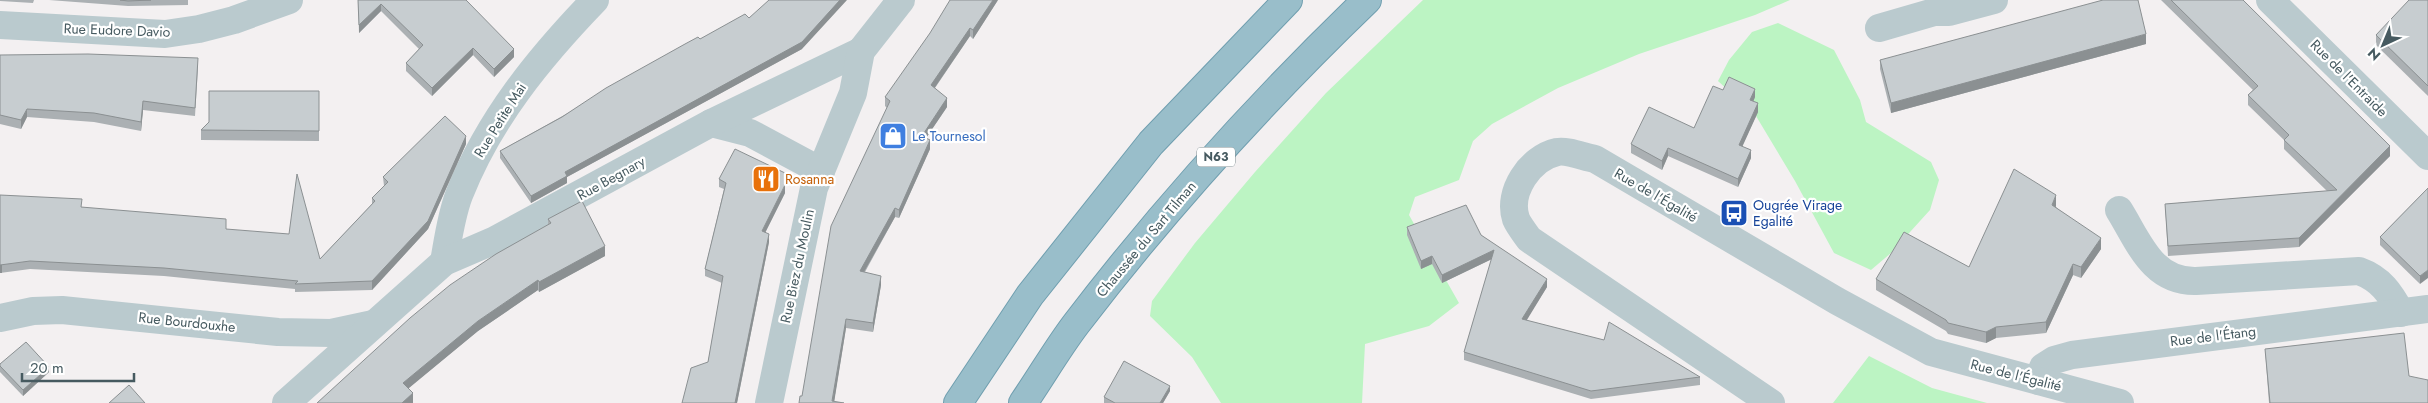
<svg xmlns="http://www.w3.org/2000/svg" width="2428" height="403" viewBox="0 0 2428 403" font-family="Jost,sans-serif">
	<rect width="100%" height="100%" fill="#f3f0f1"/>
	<g fill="#bcf4c3">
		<polygon points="1423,0 1790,0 1755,15 1639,54 1558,88 1492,124 1473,141 1459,180 1415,197 1409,215 1459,303 1429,326 1365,344 1362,403 1221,403 1192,357 1150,316 1152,301 1195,243 1255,172 1326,93"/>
		<polygon points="1778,23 1834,50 1860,100 1866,122 1931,162 1939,180 1930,210 1891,253 1871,270 1834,253 1795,181 1756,116 1718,81 1729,60 1752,32"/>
		<polygon points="1869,356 1932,388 1987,403 1833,403"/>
	</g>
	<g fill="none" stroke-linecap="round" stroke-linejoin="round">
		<defs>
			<g id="trunk">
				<polyline points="958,403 1030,295 1151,143 1288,0"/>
				<path d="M1023,403c18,-26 34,-54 53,-79 88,-115 187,-224 291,-324"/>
			</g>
		</defs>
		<use href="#trunk" stroke="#6f9eaf" stroke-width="30"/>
		<g stroke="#bacace" stroke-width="28">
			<polyline points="2270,0 2428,156"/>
			<polyline points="0,25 165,34 199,29 234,20 289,0"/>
			<polyline points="1879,28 1934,12 1949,12 1994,0"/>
			<polyline points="711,123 750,133 821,171"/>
			<path d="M2119,210c20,32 33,72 77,71l163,-10c22,8 31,22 42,42"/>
			<path d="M444,262c4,-22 7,-46 15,-67 30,-76 80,-137 136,-195"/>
			<polyline points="0,318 33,311 62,310 278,332 331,333 373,324"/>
			<polyline points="2039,381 2043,367 2054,360 2072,355 2428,309"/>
			<polyline points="286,403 444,262 495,240 711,123 861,51"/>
			<polyline points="769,403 814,188 853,93 861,51 901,0"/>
		</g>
		<path stroke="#bacace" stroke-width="28" d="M1771,403l-242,-164c-4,-6 -10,-13 -13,-20 -9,-27 14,-61 41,-67 10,-2 27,5 38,7l242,142 94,51 189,51"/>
		<use href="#trunk" stroke="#99beca" stroke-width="28"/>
	</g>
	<g fill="#abb0b3">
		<polygon points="0,0 34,0 33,3 0,1"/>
		<polygon points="49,0 188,0 188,5 128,6"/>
		<polygon points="358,0 466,0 514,57 494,77 473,55 432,96 406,71 406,63 419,49 381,11 359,33"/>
		<polygon points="998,0 973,39 970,36 935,88 947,107 926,138 930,149 899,218 895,217 865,272 881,285 873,332 846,328 834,401 802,396 887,108 885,106 885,97"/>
		<polygon points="2161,0 2243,0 2390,156 2299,247 2168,256 2165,204 2327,191 2284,149 2284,140 2248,105 2248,95 2253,90"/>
		<polygon points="2428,0 2428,96 2376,45 2376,35"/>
		<polygon points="749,18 802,49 567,177 567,183 531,203 500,158 500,151 700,39"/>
		<polygon points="2146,44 1891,113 1880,69 1880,60"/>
		<polygon points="0,55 198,67 195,116 143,110 141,131 94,122 27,117 21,129 0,124"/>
		<polygon points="1723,90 1755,97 1753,102 1758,112 1742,146 1751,158 1738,187 1668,156 1662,170 1631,153 1631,144 1694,128"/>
		<polygon points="319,91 319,141 201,140 201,130 209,122"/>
		<polygon points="466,144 428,229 372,290 295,292 295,289 164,276 30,269 0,273 0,195 226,229 320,259 372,204 372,198 384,186 383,177"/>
		<polygon points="719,179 785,193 765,233 769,242 737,403 682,403 708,362 722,283 705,276 705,269 724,189 719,187"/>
		<polygon points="2428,188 2420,284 2380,245 2380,237"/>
		<polygon points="2056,206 2056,207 2101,249 2081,278 2073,275 2046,333 1996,338 1986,343 1948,334 1946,331 1876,290 1876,279 1969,267"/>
		<polygon points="548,219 605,256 539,292 538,290 478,331 408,388 413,403 317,403 548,225"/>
		<polygon points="1407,227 1481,235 1547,287 1526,320 1700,377 1700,385 1591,399 1464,360 1464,352 1492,259 1442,283 1432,264 1421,269 1407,235"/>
		<polygon points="2265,349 2409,376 2428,403 2269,403"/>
		<polygon points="0,364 49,372 23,396 0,372"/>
		<polygon points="1170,391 1163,403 1104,403 1104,397"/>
	</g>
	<g fill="#8b9092">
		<polygon points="840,0 847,0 802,49 567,177 567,183 531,203 531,196 565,172"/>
		<polygon points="993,0 998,0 973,39 973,30"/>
		<polygon points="381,4 381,11 359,33 359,25"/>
		<polygon points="970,28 970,36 931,93 931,85"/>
		<polygon points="2146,34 2146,44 1891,113 1891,103"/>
		<polygon points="473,48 473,55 432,96 432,88"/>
		<polygon points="514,49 514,57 494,77 494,69"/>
		<polygon points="1755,89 1755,97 1750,109 1750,100"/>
		<polygon points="947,98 947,107 922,144 922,136"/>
		<polygon points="143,101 143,110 141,131 141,122"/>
		<polygon points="1758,103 1758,112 1739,154 1739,145"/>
		<polygon points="27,109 27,117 21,129 21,120"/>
		<polygon points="466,136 466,144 428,229 372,290 372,281"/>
		<polygon points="930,140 930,149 899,218 899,210"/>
		<polygon points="2390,146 2390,156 2299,247 2299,238"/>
		<polygon points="1668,148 1668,156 1662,170 1662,161"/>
		<polygon points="1751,150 1751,158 1738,187 1738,179"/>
		<polygon points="785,185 785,193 762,239 762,231"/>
		<polygon points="2056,195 2056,206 2052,216 2052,205"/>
		<polygon points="895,208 895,217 860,279 860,271"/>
		<polygon points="769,234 769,242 737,403 735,403"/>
		<polygon points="2101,238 2101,249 2081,278 2081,267"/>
		<polygon points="605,246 605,256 539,292 539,282"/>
		<polygon points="1494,250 1494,258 1442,283 1442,275"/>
		<polygon points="1432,256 1432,264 1421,269 1421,261"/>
		<polygon points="2,264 2,273 0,273 0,265"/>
		<polygon points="2073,264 2073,275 2046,333 2046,322"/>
		<polygon points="2428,270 2428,278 2420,284 2420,276"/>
		<polygon points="881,276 881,285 873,332 873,323"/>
		<polygon points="1547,279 1547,287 1522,328 1522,319"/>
		<polygon points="538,280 538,290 478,331 403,393 403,383 478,321"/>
		<polygon points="846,319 846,328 834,403 832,403"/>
		<polygon points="1996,327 1996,338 1986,343 1986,332"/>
		<polygon points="49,367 49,372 23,396 23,390"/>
		<polygon points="1170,386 1170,391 1163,403 1160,403"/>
		<polygon points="413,393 413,403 402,403"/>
	</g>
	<g fill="#c7cdd0" stroke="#8b9092">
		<polygon points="120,0 151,0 128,1"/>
		<polygon points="358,0 466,0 514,49 494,69 473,48 432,88 406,63 423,45 381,4 359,25"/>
		<polygon points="769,0 840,0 802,42 565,172 567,176 531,196 500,151 562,117 606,88 685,44 698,37 700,39 745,14 749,18"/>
		<polygon points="950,0 993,0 973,30 970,28 931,85 947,98 922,136 930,140 899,210 895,208 860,271 881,276 873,323 846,319 832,401 844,403 799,403 800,396 802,396 831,226 890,101 885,97 930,33"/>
		<polygon points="2103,0 2138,0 2146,34 1891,103 1880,60"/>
		<polygon points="2171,0 2243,0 2390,146 2299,238 2168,246 2165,204 2337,190 2284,140 2289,135 2248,95 2258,86"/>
		<polygon points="2409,0 2428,0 2428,86 2376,35"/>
		<polygon points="88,54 198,58 195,108 143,101 141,122 94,113 27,109 21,120 0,115 0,55"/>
		<polygon points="1729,77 1755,89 1750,100 1758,103 1739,145 1751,150 1738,179 1668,148 1662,161 1631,144 1649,107 1694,128 1713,86 1723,90"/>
		<polygon points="209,91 319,91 319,131 201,130 209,122"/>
		<polygon points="445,116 466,136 428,221 372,281 295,284 298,281 164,268 30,261 0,265 0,195 82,199 81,207 226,219 226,229 289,234 297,174 320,259 375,201 372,198 388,182 383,177"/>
		<polygon points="735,149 785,173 785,185 762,231 769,234 735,403 682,403 691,368 708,362 723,276 705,269 726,183 719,179"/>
		<polygon points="2014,169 2056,195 2052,205 2101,238 2081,267 2073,264 2046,322 1996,327 1986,332 1948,323 1946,320 1876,279 1904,232 1969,267"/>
		<polygon points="2428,188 2428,270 2420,276 2380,237"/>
		<polygon points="582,201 605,246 539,282 538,280 478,321 403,383 413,393 402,403 317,403 410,318 450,285 496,254 551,223 548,219"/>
		<polygon points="1466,205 1481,235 1547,279 1522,319 1604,340 1609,322 1700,377 1591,391 1464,352 1494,250 1442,275 1432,256 1421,261 1407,227"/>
		<polygon points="2404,333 2409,376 2428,380 2428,403 2270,403 2265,349"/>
		<polygon points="26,342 49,367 23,390 0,366 0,364"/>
		<polygon points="1124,361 1170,386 1160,403 1115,403 1104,397"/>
		<polygon points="129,385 145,403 109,403"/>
	</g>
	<defs>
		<symbol id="shop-square" viewBox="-11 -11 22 22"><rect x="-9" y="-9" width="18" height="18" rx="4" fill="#3f7fe0" stroke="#fff"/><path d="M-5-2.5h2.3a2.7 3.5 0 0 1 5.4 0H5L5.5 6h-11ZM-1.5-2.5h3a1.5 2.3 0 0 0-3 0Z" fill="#fff"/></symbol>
		<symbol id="restaurant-square" viewBox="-11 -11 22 22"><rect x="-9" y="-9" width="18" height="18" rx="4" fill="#e8710a" stroke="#fff"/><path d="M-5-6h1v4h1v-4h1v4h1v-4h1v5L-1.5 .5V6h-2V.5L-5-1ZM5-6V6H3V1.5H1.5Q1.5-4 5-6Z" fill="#fff"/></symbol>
		<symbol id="bus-square" viewBox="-11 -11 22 22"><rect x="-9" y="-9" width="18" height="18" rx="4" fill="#1a4fb4" stroke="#fff"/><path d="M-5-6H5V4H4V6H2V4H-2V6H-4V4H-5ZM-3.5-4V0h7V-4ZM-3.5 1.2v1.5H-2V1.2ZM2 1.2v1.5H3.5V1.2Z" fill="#fff"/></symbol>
	</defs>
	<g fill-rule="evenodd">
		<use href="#shop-square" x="877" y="120" width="32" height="32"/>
		<use href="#restaurant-square" x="750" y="163" width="32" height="32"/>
		<use href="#bus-square" x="1718" y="197" width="32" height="32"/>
	</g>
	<g text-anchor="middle" stroke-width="4.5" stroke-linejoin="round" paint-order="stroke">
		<rect fill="#fff" stroke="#7e8c90" stroke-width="1" x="1197" y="147.5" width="38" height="19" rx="4"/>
		<g font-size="12" font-weight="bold" fill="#465a60">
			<text x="1216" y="161">N63</text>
		</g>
		<g font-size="14" fill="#465a60" stroke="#fff">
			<text transform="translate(117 30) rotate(2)" y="5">Rue Eudore Davio</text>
			<text transform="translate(2349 78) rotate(45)" y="5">Rue de l'Entraide</text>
			<text transform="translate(500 120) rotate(-58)" y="5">Rue Petite Mai</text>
			<text transform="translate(611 178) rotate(-29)" y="5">Rue Begnary</text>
			<text transform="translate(1656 195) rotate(30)" y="5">Rue de l'Égalité</text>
			<text transform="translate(1146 239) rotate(-50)" y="5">Chaussée du Sart Tilman</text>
			<text transform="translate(797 266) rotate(-78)" y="5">Rue Biez du Moulin</text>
			<text transform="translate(187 322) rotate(6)" y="5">Rue Bourdouxhe</text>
			<text transform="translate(2213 336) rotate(-7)" y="5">Rue de l'Étang</text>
			<text transform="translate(2016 375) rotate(14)" y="5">Rue de l'Égalité</text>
		</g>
		<g font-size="14" fill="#366cbe" stroke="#fff" text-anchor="start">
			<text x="912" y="141">Le Tournesol</text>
		</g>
		<g font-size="14" fill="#c56008" stroke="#fff" text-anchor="start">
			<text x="785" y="184">Rosanna</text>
		</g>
		<g font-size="14" fill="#164399" stroke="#fff" text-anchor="start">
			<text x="1753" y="210">Ougrée Virage<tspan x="1753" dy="16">Egalité</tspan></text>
		</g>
	</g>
	<g transform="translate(2383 45) rotate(224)" stroke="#ffffff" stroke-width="4" paint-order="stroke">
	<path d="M0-4L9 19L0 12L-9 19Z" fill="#465a60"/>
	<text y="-8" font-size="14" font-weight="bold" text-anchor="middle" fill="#465a60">N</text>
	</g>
	<path d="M22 373v8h112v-8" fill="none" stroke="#465a60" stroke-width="2.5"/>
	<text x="30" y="373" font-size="15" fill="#465a60" stroke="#ffffff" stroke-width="4" paint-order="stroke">20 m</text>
</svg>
